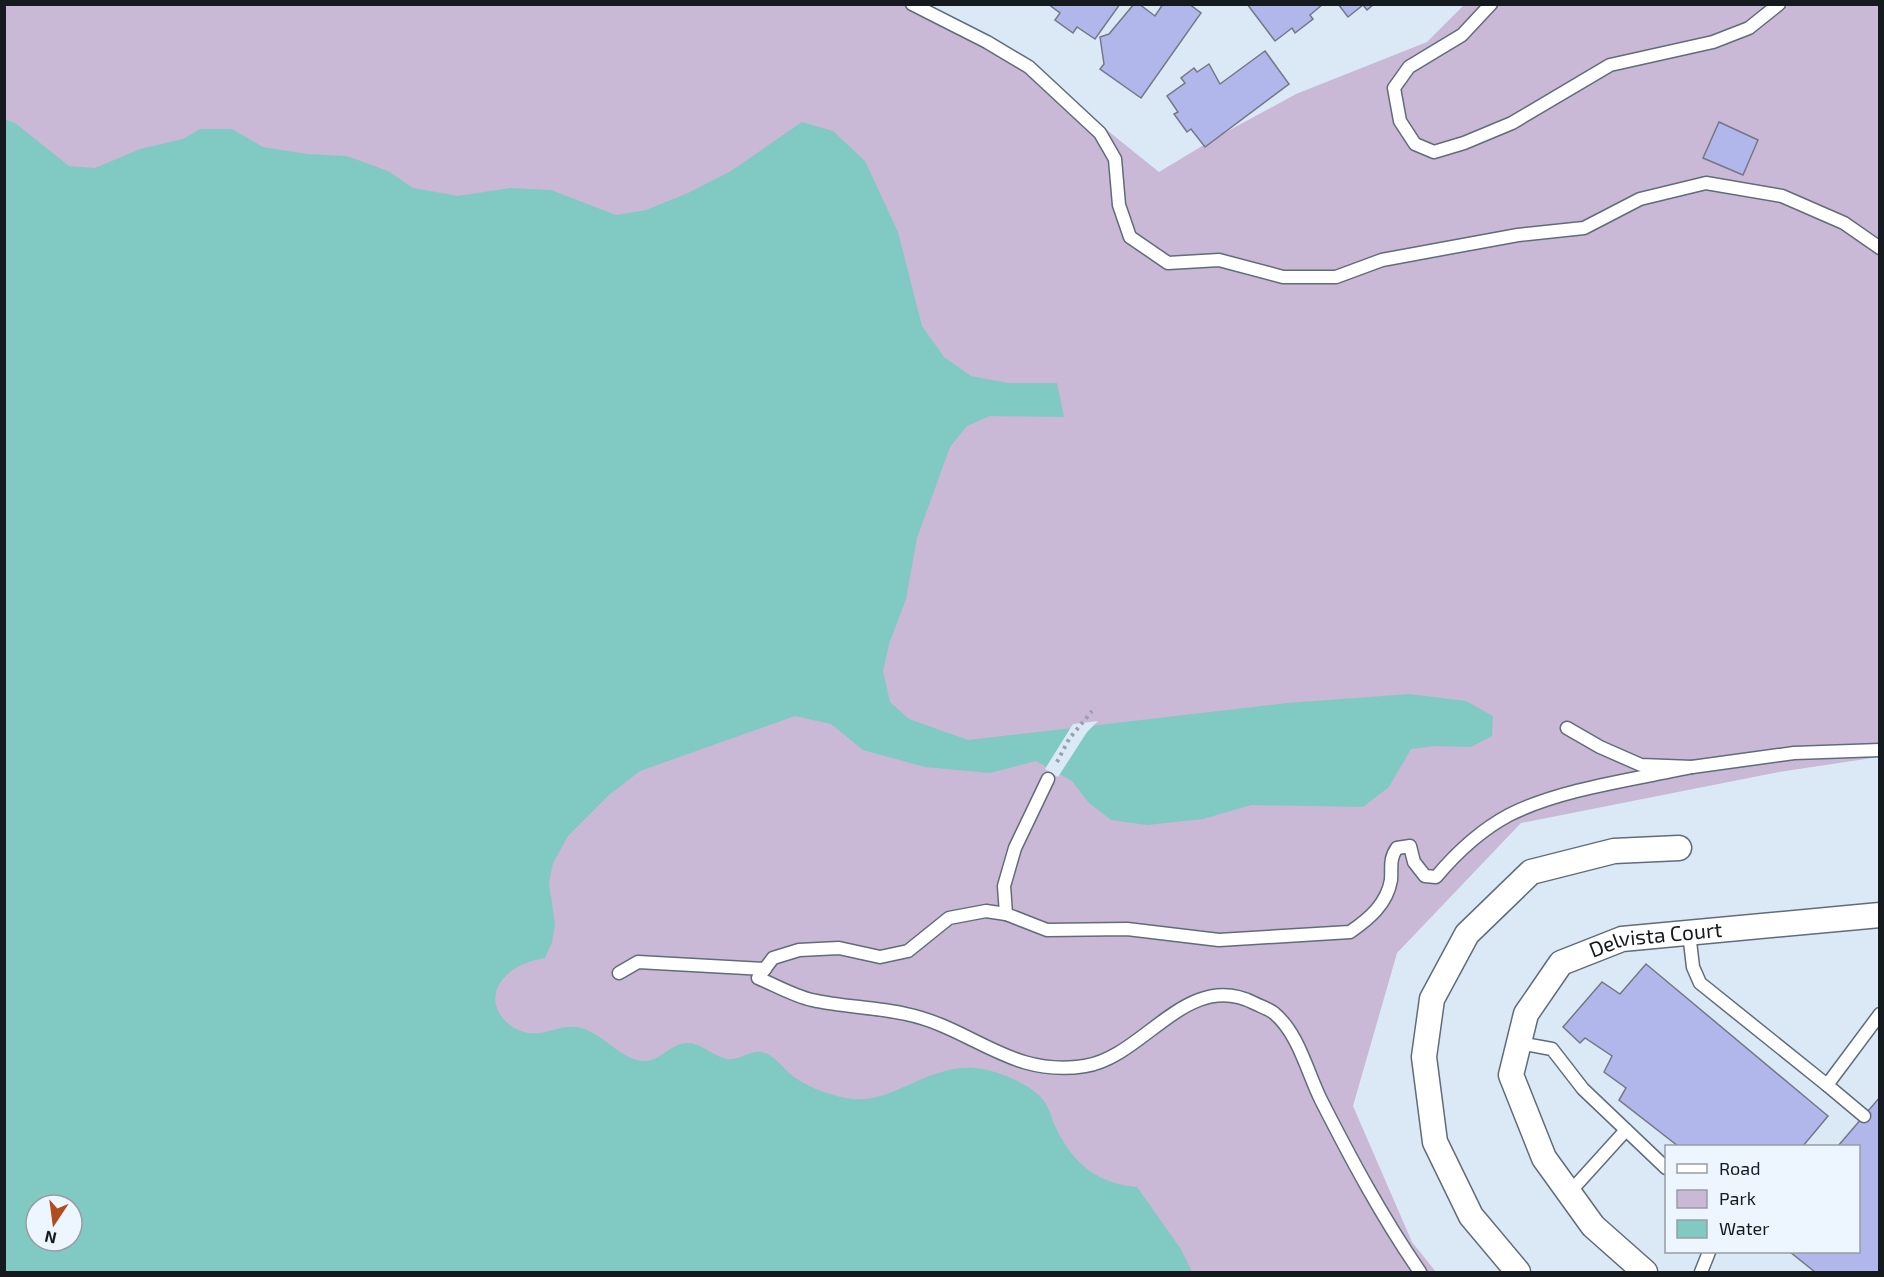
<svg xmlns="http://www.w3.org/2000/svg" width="1884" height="1277" viewBox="0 0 1884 1277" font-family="'Exo 2',sans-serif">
	<rect width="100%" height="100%" fill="#dbe9f7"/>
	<path fill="#c9b8d6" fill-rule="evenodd" d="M4,5h911l116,64 128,103 58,-35 79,-43 131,-52 37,-37h415v752l-100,15 -258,51 -124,130 -44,153 59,136 24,30h-1431zM36,1205h36v36h-36z"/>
	<path fill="#81cac3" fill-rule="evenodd" d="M4,119l11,4 54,43 26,2 45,-19 43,-10 17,-10h32l31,18 44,7 40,2 41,15 25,17 45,8 52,-8 41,2 65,25 30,-5 42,-17 43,-22 71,-49 31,9 32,30 33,71 24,94 22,31 27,19 37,7h49l7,34 -74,-1 -23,10 -17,21 -33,91 -11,61 -17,45 -6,27 7,31 19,17 59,21 319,-37 123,-9 56,7 27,15 -1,20 -21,11 -36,-1 -24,3 -22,38 -26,20 -112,-2 -48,14 -56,6 -36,-5 -23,-18 -16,-21 -36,-20 -46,12 -65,-6 -62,-17 -32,-26 -36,-8 -155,55 -31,24 -41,41 -15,27 -4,20 6,41 -3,18 -7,16c-16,3 -29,7 -40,19 -21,21 -5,48 19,55 20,6 38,-10 57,-4 23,6 41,33 64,33 14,0 23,-14 36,-17 17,-5 30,12 46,15 12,2 23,-9 35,-7 13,3 21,17 32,25 15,11 40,20 59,22 40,4 76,-35 122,-31 21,2 55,15 69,33 6,8 8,20 13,29 17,34 41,54 80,57l44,62 11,23h-1187zM36,1205h36v36h-36z"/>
	<polygon fill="#dbe9f7" points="1098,721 1087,732 1058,777 1045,769 1073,724"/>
	<g fill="#b2b7eb" stroke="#757787" stroke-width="1.5">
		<polygon points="1048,4 1120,4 1095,39 1077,27 1073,33 1055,20 1060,13"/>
		<polygon points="1134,4 1139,4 1155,16 1163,4 1189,4 1201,13 1141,98 1100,69 1104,64 1100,37 1109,34"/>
		<polygon points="1247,4 1323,4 1310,15 1313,19 1295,33 1292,28 1275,41"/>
		<polygon points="1338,4 1374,4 1367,10 1363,5 1348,17"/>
		<polygon points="1265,51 1289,84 1205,147 1191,129 1187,132 1174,114 1178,112 1167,96 1185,83 1181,78 1194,68 1197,72 1209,64 1220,84"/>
		<polygon points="1719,122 1758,140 1743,175 1703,158"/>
		<polygon points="1646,964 1828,1116 1803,1146 1678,1146 1619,1100 1626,1088 1604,1072 1612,1056 1585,1038 1580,1043 1563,1027 1602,982 1620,994"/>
		<polygon points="1880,1097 1880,1272 1815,1272 1790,1252 1858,1252 1858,1146 1838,1146"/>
	</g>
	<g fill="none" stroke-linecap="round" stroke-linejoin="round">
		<defs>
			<g id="service">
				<polyline points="912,4 987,42 1029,67 1100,133 1115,159 1119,205 1130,237 1168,263 1219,260 1283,277 1336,277 1382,260 1518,235 1584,228 1640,199 1706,183 1782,196 1844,223 1880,248"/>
				<polyline points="1491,4 1462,35 1409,67 1394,88 1400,121 1415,144 1434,152 1464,143 1512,123 1610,65 1713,42 1749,28 1779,4"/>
				<polyline points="1567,728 1600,747 1641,765 1692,767 1794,753 1880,750"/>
				<path d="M1048,779l-33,69 -11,38 2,28 41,16 80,-1 92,11 131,-8c19,-13 37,-28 41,-52 1,-13 -2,-21 6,-32l13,-2 4,16 11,14 11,1c21,-25 45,-47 73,-62 51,-26 127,-36 183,-48"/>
				<path d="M1006,914l-20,-3 -37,7 -41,33 -28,6 -41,-9 -40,2 -26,8 -15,20c17,7 36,18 54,22 31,7 63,7 94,14 67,14 105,64 179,52 59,-9 102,-97 169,-63 6,3 15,6 20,10 25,21 33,59 47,87 30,59 61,117 99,172"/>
				<polyline points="1689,933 1693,967 1700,983 1827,1085 1880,1014"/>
				<polyline points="619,973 638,962 765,969"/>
				<polyline points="1519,1043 1552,1049 1583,1089 1666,1168"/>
				<polyline points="1827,1085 1864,1116"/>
				<polyline points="1569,1193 1626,1130"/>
				<polyline points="1701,1272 1709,1252"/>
			</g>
			<g id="minor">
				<polyline points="1518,1272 1471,1216 1435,1142 1424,1057 1432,999 1467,934 1531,872 1614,851 1679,848"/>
				<path id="s1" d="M1645,1272l-52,-46 -49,-68 -33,-83 15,-61 35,-51 61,-24 258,-24"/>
			</g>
		</defs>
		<use href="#service" stroke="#606c79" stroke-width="15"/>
		<use href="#minor" stroke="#606c79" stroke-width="27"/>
		<polyline stroke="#96a1ac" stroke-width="4" stroke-dasharray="3 4.5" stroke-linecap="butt" points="1057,762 1069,739 1092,711"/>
		<use href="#service" stroke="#fff" stroke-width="12"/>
		<use href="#minor" stroke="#fff" stroke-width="24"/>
	</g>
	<g text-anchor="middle" stroke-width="5" stroke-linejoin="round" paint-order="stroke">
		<g font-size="21" fill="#151a1f" stroke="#edf5fe">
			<text dy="7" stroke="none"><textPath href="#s1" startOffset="466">Delvista Court</textPath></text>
		</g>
	</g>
	<rect width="1884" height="1277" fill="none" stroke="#151a1f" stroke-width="12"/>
	<rect x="1665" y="1145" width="195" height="108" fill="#edf5fe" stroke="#979da5" stroke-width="1.5"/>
	<rect x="1677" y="1164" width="30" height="9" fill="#ffffff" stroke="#979da5" stroke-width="1.5"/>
	<text x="1719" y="1175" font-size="18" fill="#151a1f">Road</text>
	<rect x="1677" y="1190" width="30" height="18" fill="#c9b8d6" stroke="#979da5" stroke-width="1.5"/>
	<text x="1719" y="1205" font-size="18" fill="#151a1f">Park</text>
	<rect x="1677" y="1220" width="30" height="18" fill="#81cac3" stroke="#979da5" stroke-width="1.5"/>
	<text x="1719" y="1235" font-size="18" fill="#151a1f">Water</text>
	<g transform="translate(54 1223) rotate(193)"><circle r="28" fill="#edf5fe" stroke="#979da5" stroke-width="1.5"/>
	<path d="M0-4.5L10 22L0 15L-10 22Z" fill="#b14c1e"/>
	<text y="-9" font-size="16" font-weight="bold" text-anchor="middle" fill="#151a1f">N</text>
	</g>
</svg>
